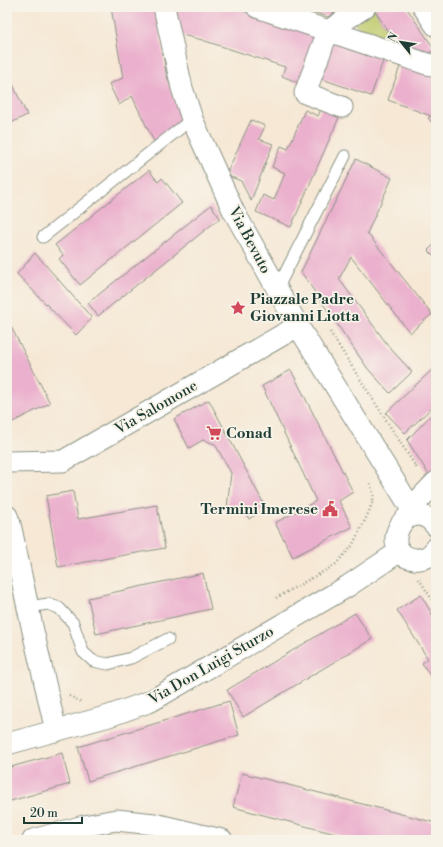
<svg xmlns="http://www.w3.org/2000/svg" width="443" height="847" viewBox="0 0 443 847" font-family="'Libre Bodoni',serif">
	<rect width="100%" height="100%" fill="#f7f3e8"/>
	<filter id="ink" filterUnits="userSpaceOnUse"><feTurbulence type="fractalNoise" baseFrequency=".025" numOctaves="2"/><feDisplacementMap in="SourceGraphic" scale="8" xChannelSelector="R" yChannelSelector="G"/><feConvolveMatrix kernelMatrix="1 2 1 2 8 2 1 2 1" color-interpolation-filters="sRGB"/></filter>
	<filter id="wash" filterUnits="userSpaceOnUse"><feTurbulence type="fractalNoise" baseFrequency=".012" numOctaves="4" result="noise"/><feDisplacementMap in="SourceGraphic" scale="16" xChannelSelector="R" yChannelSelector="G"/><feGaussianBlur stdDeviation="0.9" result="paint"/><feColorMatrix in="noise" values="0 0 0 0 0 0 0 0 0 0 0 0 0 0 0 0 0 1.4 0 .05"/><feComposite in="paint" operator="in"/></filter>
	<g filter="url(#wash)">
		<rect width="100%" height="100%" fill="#f6e8d5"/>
		<polygon fill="#c0cc6e" stroke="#708451" points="374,9 394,41 359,28 354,23"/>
		<g id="blocks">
			<g fill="#ebb0cd">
				<polygon points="111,7 156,7 166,73 174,96 186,119 154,142 132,96 119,105 109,84 123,78"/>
				<polygon points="174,7 231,7 320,37 301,84 282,76 285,67 199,39 177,34"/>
				<polygon points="298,7 344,7 328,17"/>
				<polygon points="377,7 406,7 435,50 428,53 394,41 374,9"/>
				<polygon points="331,41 384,58 371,96 319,78"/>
				<polygon points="401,64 436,76 436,127 428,118 431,116 388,100"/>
				<polygon points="7,72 27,115 7,125"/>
				<polygon points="322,107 340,115 291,227 256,212 263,195 274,200 285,173 272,167 281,146 288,149 305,110 318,116"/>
				<polygon points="251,120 265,126 259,139 273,144 251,201 241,181 226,175"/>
				<polygon points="356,159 392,178 367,233 432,314 410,333 351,257 339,279 390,348 412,372 390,393 368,369 301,272"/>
				<polygon points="149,170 158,182 162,178 182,203 80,285 59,259 63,255 55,245"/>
				<polygon points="211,205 220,218 98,316 88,303"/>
				<polygon points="436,243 436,258 428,250"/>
				<polygon points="35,253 92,318 76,335 17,274"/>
				<polygon points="7,319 50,403 7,425"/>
				<polygon points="436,366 436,404 405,433 386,413"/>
				<polygon points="291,370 353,492 339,501 352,527 293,557 275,523 316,501 262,386"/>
				<polygon points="209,400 266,508 249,519 245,512 227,508 231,473 215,444 203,440 189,448 174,419"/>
				<polygon points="436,410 436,472 431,478 407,440"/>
				<polygon points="73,491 78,519 157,505 165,548 58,567 46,496"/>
				<polygon points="203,573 211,609 96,634 88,598"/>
				<polygon points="421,595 436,621 436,685 422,663 428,659 397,610"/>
				<polygon points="355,613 372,639 243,717 227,690"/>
				<polygon points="229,701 239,735 88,781 78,747"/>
				<polygon points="62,753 70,784 7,802 7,768"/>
				<polygon points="242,773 436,823 436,840 358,840 233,807"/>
				<polygon points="127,836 128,840 113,840"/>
			</g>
		</g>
	</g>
	<g filter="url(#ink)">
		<use href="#blocks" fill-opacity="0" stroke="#8a9284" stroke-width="1"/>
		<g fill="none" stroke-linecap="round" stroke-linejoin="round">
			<defs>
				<g id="service">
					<polyline points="43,237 192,119"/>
					<polyline points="277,289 345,156"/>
					<polyline points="28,607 48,604 59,608 73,623 83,652 93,661 108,664 131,658 168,639"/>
				</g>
				<g id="minor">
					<polyline points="164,7 182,88 192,119 233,210 298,326 411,508 413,516"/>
					<polyline points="257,7 427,64 436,66"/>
					<polyline points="342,107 305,93 328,31 365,7"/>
					<polyline points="7,462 63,461 298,326"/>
					<polyline points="411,508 436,482"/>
					<polyline points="7,516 10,524 33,631 56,731"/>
					<path d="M436,526c-30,-37 -61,29 -21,33 9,1 16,-3 21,-11"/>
					<polyline points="7,744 109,716 151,701 348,586 400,551"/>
					<polyline points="33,840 84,826 116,820 154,824 222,840"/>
				</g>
				<polyline id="tertiary" points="424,7 436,25"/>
			</defs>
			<use href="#service" stroke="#8a9284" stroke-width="13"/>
			<use href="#minor" stroke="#8a9284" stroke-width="23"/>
			<use href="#tertiary" stroke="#8a9284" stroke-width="24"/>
			<g stroke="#8a9284" stroke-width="2.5" stroke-dasharray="1 3" stroke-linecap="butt">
				<polyline points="330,332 418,470"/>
				<polyline points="419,579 436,606"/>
				<polyline points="276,598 335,565 352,546 369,512 374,497 370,483"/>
				<polyline points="69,696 80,701 83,701"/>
			</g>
			<use href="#service" stroke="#fff" stroke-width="11"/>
			<use href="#minor" stroke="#fff" stroke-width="21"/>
			<use href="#tertiary" stroke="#fff" stroke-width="22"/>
		</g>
	</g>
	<defs>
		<symbol id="sight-bare" viewBox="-9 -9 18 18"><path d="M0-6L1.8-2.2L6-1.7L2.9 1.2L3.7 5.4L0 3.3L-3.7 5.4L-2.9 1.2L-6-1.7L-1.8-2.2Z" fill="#d1495b" stroke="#f7f3e8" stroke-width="2.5" paint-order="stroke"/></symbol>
		<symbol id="supermarket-bare" viewBox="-9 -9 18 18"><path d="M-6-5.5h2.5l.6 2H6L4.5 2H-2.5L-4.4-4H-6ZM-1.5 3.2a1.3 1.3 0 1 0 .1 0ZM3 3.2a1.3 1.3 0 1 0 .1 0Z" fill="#d1495b" stroke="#f7f3e8" stroke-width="2.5" paint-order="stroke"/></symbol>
		<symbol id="civic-bare" viewBox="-9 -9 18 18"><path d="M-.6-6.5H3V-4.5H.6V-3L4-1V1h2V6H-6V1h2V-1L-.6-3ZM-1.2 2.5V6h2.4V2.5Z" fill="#d1495b" stroke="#f7f3e8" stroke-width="2.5" paint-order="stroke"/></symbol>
	</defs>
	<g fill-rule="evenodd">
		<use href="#sight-bare" x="227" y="297" width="22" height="22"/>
		<use href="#supermarket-bare" x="203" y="422" width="22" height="22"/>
		<use href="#civic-bare" x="319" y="498" width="22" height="22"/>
	</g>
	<g text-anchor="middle" stroke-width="3.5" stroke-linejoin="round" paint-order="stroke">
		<g font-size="15" fill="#1f3d34" stroke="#f7f3e8">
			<text transform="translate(250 240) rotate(62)" y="5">Via Bevuto</text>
			<text transform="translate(156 407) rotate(-30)" y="5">Via Salomone</text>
			<text transform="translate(211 665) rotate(-30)" y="5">Via Don Luigi Sturzo</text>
		</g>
		<g font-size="15" font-weight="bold" fill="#1f3d34" stroke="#f7f3e8" text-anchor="start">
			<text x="250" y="304">Piazzale Padre<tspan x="250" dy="17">Giovanni Liotta</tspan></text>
			<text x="226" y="438">Conad</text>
			<text x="318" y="514" text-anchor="end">Termini Imerese</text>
		</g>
	</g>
	<rect width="443" height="847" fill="none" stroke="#f7f3e8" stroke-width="24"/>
	<g transform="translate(401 42) rotate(300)" stroke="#f7f3e8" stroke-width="3" paint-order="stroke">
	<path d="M0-3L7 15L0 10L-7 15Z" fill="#1f3d34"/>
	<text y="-6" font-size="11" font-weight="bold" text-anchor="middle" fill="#1f3d34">N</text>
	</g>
	<path d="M24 817v6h58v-6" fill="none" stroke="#1f3d34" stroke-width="2"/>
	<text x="30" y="817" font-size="12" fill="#1f3d34" stroke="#f7f3e8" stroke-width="3" paint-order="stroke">20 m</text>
</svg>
